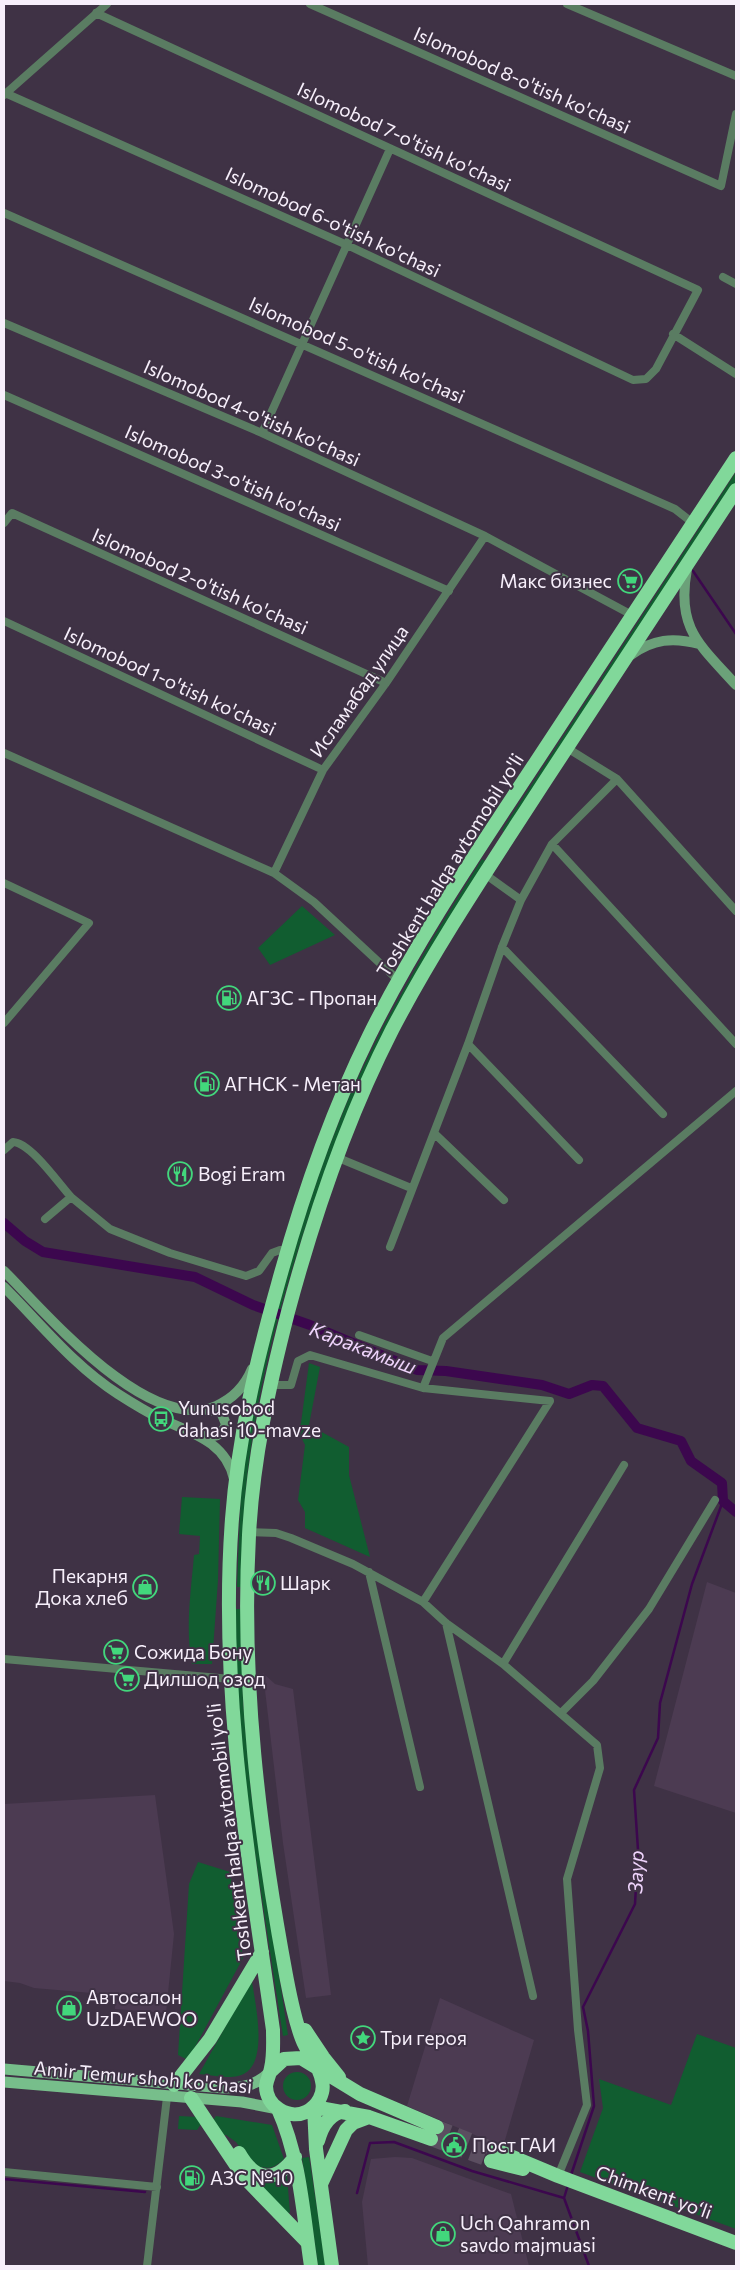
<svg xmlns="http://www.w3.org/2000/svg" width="740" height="2270" font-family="Commissioner,sans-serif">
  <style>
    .built { fill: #4c3b52 }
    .green { fill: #115d30 }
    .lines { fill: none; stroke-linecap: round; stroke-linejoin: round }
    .stream { stroke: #3c074e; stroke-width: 2.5 }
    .canal { stroke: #3c074e; stroke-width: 10 }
    .highway-tunnel { stroke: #5b4e60; stroke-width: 14; stroke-dasharray: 14 7; stroke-linecap: butt }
    .street { stroke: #5a7c62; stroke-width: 8 }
    .secondary { stroke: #6ba179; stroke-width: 10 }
    .primary { stroke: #77be8b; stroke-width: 11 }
    .highway { stroke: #81d89a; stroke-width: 14 }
    .labels { text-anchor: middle; stroke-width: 4; stroke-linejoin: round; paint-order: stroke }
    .street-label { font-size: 19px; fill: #f7effb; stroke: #3f3245 }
    .poi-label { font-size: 19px; fill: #f7effb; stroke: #3f3245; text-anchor: start }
    .water-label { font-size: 20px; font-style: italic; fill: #efd4fc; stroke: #3f3245 }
  </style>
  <rect width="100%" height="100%" fill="#3f3245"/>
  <!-- built -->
  <path class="built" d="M707,1582L736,1593V1813L654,1786Z
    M263,1673L275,1684L293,1689L331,1995L306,1998L283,1843Z
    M155,1795L174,1934L166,2013L115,2009V1995L34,1988L20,1983L4,1981V1804Z
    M440,1998L534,2040L503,2147L407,2106Z
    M395,2157L412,2158L511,2194L529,2266H368L362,2202L371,2159Z"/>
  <!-- green -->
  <path class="green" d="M736,472V483L606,682L601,679Z
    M591,694L595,697L506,833L502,830Z
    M482,859L487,862L329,1160C290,1266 257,1375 246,1488C243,1521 243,1554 241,1587H237L241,1489L247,1440L278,1296L325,1157L352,1090L384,1025L431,941Z
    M302,906L335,935L270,965L258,948Z
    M309,1363L320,1367L309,1425L349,1447V1475L370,1557L305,1528V1512L298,1500L305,1445L298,1431L301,1423Z
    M182,1497L220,1499L218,1580L212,1664H192C185,1629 191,1591 194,1555L199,1554L200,1536L179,1534Z
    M236,1609H242L243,1701L251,1793L288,2035L283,2036L246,1794L236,1671Z
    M198,1862L230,1872L243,1958L188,2060L178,2055L189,1884Z
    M252,1981C255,2004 271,2069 238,2076C227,2079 211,2075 199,2074C217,2043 233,2011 252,1981Z
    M697,2034L736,2048V2229L580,2172L603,2108L599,2079L671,2105Z
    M283 2086a14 14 0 1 1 28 0a14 14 0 1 1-28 0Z
    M179,2116L198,2117L201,2124L197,2130L178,2129Z
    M216,2116L272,2125L284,2159C273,2170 266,2169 252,2165L236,2142L226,2135L221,2136L212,2121Z
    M309,2157L326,2266H318L302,2158Z
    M287,2176L290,2213L285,2212L260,2187L259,2181H274Z"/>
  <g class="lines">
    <!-- stream -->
    <path class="stream" d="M693,571L736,634
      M571,2175L594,2106L588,2031L583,2007L635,1904L638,1850L634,1790L658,1738L660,1703L692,1584L723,1501
      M4,2179L145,2192
      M568,2185L564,2198L589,2266
      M357,2193L370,2143L394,2142L472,2171L564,2198"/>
    <!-- canal -->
    <path class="canal" d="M4,1223L25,1241L43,1252L195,1277L253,1305L310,1325L417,1370L446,1371L542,1385L569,1394L592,1385L603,1386L637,1428L681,1441L691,1461L722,1483L723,1501L736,1512"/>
    <!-- highway-tunnel -->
    <path class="highway-tunnel" d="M437,2127L496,2150
      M431,2139L491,2161"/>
    <!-- street -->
    <path class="street" d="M310,4L721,186L736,114
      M567,4L736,76
      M5,93L347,245L633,380L646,379L656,369L698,290L96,13
      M4,95L107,4
      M4,213L675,509L693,523
      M723,277L736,284
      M4,323L262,433L485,536L632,615
      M673,334L736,374
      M4,395L449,591
      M262,433L390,149
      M4,523L12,513L386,683
      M4,621L323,770
      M567,748L617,779L736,911
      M4,753L274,873L314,902L398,980
      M552,844L736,1044
      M274,873L323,770L386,683L485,536
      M489,877L521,900
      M4,883L89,923L4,1023
      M502,947L663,1114
      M468,1044L579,1160
      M434,1133L504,1200
      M4,1150L13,1142C31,1143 59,1184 71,1197L45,1219
      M336,1157L411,1188
      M71,1197L110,1229L170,1253L246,1276L259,1271L272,1253L280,1250H287
      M390,1247L468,1044L502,947L521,900L552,844L617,779
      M359,1335L432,1361
      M270,1385H291L298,1361L310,1355L423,1388L550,1401L423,1602
      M423,1388L443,1338L736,1091
      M249,1532L276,1533L291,1538L353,1564L423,1602L446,1623L503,1664L597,1745L600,1768L567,1879L578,2030L587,2105L558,2176
      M369,1572L420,1787
      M446,1623L533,1996
      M4,1659L231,1679
      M503,1664L624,1465
      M562,1712L593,1681L649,1609L715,1500
      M4,2172L157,2187
      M147,2266L167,2097"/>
    <!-- secondary -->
    <path class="secondary" d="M687,569C676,628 699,644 736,685
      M631,655C653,639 673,637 699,644
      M4,1271C47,1314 148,1434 216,1406C232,1399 245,1386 252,1369
      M4,1287C41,1324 74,1366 118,1394C132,1403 147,1412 161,1419C192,1433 226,1442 234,1479
      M202,1436C214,1437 222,1437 226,1424L221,1412L207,1410"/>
    <!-- primary -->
    <path class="primary" d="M4,2069L224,2088C244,2088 257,2085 271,2071
      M4,2082L242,2102L278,2109"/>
    <!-- highway -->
    <path class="highway" d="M736,458C669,560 601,663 534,765C476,853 416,941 369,1036C330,1115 301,1200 278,1284C256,1362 238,1439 232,1519C219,1691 249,1861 273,2030C273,2043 274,2056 271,2068C270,2075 267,2078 266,2086C266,2106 288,2120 306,2112C318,2106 325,2093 322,2081C320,2066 307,2053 302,2039C294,2018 290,1996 286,1975C259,1830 241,1682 249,1535C253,1459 269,1386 288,1312C314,1215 346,1120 392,1030C437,944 492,863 545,781C609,684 672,587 736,490
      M305,2030L323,2057L339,2077
      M271,2071L284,2059L301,2058L360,2094L437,2127
      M174,2085L210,2039L262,1952
      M191,2098L244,2177L307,2242
      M314,2107L316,2149L332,2266
      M314,2107L369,2117L431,2139
      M278,2109C300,2158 303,2213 311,2266
      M318,2141C322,2126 329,2113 345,2111
      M496,2150L558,2176L736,2243
      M239,2153C255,2181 275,2184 295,2157
      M491,2161L523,2169
      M321,2184L346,2130L353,2123L369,2117"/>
  </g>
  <!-- icons -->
  <defs>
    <g id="supermarket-ring" transform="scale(1.25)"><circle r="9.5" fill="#3f3245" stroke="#42d77c" stroke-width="1.5"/><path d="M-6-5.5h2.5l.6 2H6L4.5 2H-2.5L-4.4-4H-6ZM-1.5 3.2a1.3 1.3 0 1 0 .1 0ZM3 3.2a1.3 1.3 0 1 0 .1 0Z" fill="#42d77c"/></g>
    <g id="fuel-ring" transform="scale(1.25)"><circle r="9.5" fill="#3f3245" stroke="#42d77c" stroke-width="1.5"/><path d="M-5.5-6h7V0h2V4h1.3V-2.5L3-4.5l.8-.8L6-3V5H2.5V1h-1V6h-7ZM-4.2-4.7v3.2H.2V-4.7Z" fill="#42d77c"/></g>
    <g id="restaurant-ring" transform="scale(1.25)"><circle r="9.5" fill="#3f3245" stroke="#42d77c" stroke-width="1.5"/><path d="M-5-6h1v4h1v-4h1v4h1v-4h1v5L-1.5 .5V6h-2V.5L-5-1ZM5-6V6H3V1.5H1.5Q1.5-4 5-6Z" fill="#42d77c"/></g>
    <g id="bus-ring" transform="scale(1.25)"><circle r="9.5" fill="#3f3245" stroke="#42d77c" stroke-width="1.5"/><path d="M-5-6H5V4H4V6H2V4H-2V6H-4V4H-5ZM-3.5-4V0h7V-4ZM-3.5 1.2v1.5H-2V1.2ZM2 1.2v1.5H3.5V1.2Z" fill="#42d77c"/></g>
    <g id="shop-ring" transform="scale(1.25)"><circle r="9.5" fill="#3f3245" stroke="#42d77c" stroke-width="1.5"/><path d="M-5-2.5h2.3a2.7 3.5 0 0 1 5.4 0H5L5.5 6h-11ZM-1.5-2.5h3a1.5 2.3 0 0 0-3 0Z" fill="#42d77c"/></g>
    <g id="sight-ring" transform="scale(1.25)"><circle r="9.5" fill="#3f3245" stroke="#42d77c" stroke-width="1.5"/><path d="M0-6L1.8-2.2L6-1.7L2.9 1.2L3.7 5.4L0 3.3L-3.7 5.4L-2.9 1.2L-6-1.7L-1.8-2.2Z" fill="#42d77c"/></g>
    <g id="civic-ring" transform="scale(1.25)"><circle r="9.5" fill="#3f3245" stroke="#42d77c" stroke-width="1.5"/><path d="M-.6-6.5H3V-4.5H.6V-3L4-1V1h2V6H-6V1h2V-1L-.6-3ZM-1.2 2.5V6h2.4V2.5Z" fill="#42d77c"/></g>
  </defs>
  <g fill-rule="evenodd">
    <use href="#supermarket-ring" x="630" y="581"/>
    <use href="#fuel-ring" x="229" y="998"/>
    <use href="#fuel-ring" x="207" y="1084"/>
    <use href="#restaurant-ring" x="180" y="1174"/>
    <use href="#bus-ring" x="161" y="1419"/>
    <use href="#restaurant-ring" x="263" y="1583"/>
    <use href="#shop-ring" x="145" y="1587"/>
    <use href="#supermarket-ring" x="116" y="1652"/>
    <use href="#supermarket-ring" x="127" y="1679"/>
    <use href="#shop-ring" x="69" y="2008"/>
    <use href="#sight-ring" x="363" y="2038"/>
    <use href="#civic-ring" x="454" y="2145"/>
    <use href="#fuel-ring" x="192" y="2178"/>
    <use href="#shop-ring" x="443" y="2234"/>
  </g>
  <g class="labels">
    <!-- street labels -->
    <g class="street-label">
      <text transform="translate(522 80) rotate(24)" y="7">Islomobod 8-o'tish ko'chasi</text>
      <text transform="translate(404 137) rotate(25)" y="7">Islomobod 7-o'tish ko'chasi</text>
      <text transform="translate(333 222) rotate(25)" y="7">Islomobod 6-o'tish ko'chasi</text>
      <text transform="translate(357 350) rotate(24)" y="7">Islomobod 5-o'tish ko'chasi</text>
      <text transform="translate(252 413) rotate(24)" y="7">Islomobod 4-o'tish ko'chasi</text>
      <text transform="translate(233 478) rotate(24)" y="7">Islomobod 3-o'tish ko'chasi</text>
      <text transform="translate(200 581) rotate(24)" y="7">Islomobod 2-o'tish ko'chasi</text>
      <text transform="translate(170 681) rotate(25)" y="7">Islomobod 1-o'tish ko'chasi</text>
      <text transform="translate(359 691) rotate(-55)" y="7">Исламабад улица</text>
      <text transform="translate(450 865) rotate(-58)" y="7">Toshkent halqa avtomobil yo'li</text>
      <text transform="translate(229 1832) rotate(-97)" y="7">Toshkent halqa avtomobil yo'li</text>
      <text transform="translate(143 2077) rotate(5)" y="7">Amir Temur shoh ko'chasi</text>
      <text transform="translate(654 2192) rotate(20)" y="7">Chimkent yo‘li</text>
    </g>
    <!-- poi labels -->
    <g class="poi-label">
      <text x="612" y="588" text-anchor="end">Макс бизнес</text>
      <text x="246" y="1005">АГЗС - Пропан</text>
      <text x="224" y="1091">АГНСК - Метан</text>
      <text x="198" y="1181">Bogi Eram</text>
      <text x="178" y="1415">Yunusobod<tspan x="178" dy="22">dahasi 10-mavze</tspan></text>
      <text x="128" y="1583" text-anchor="end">Пекарня<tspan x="128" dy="22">Дока хлеб</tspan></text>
      <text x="280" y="1590">Шарк</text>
      <text x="134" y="1659">Сожида Бону</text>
      <text x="144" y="1686">Дилшод озод</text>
      <text x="86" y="2004">Автосалон<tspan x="86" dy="22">UzDAEWOO</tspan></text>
      <text x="380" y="2045">Три героя</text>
      <text x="472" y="2152">Пост ГАИ</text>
      <text x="210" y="2185">АЗС №10</text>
      <text x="460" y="2230">Uch Qahramon<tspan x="460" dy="22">savdo majmuasi</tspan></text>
    </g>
    <!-- water labels -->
    <g class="water-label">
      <text transform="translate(363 1348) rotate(21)" y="7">Каракамыш</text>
      <text transform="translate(636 1872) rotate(-88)" y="7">Заур</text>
    </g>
  </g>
  <!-- border -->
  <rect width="740" height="2270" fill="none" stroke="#f7effb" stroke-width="10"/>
</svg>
